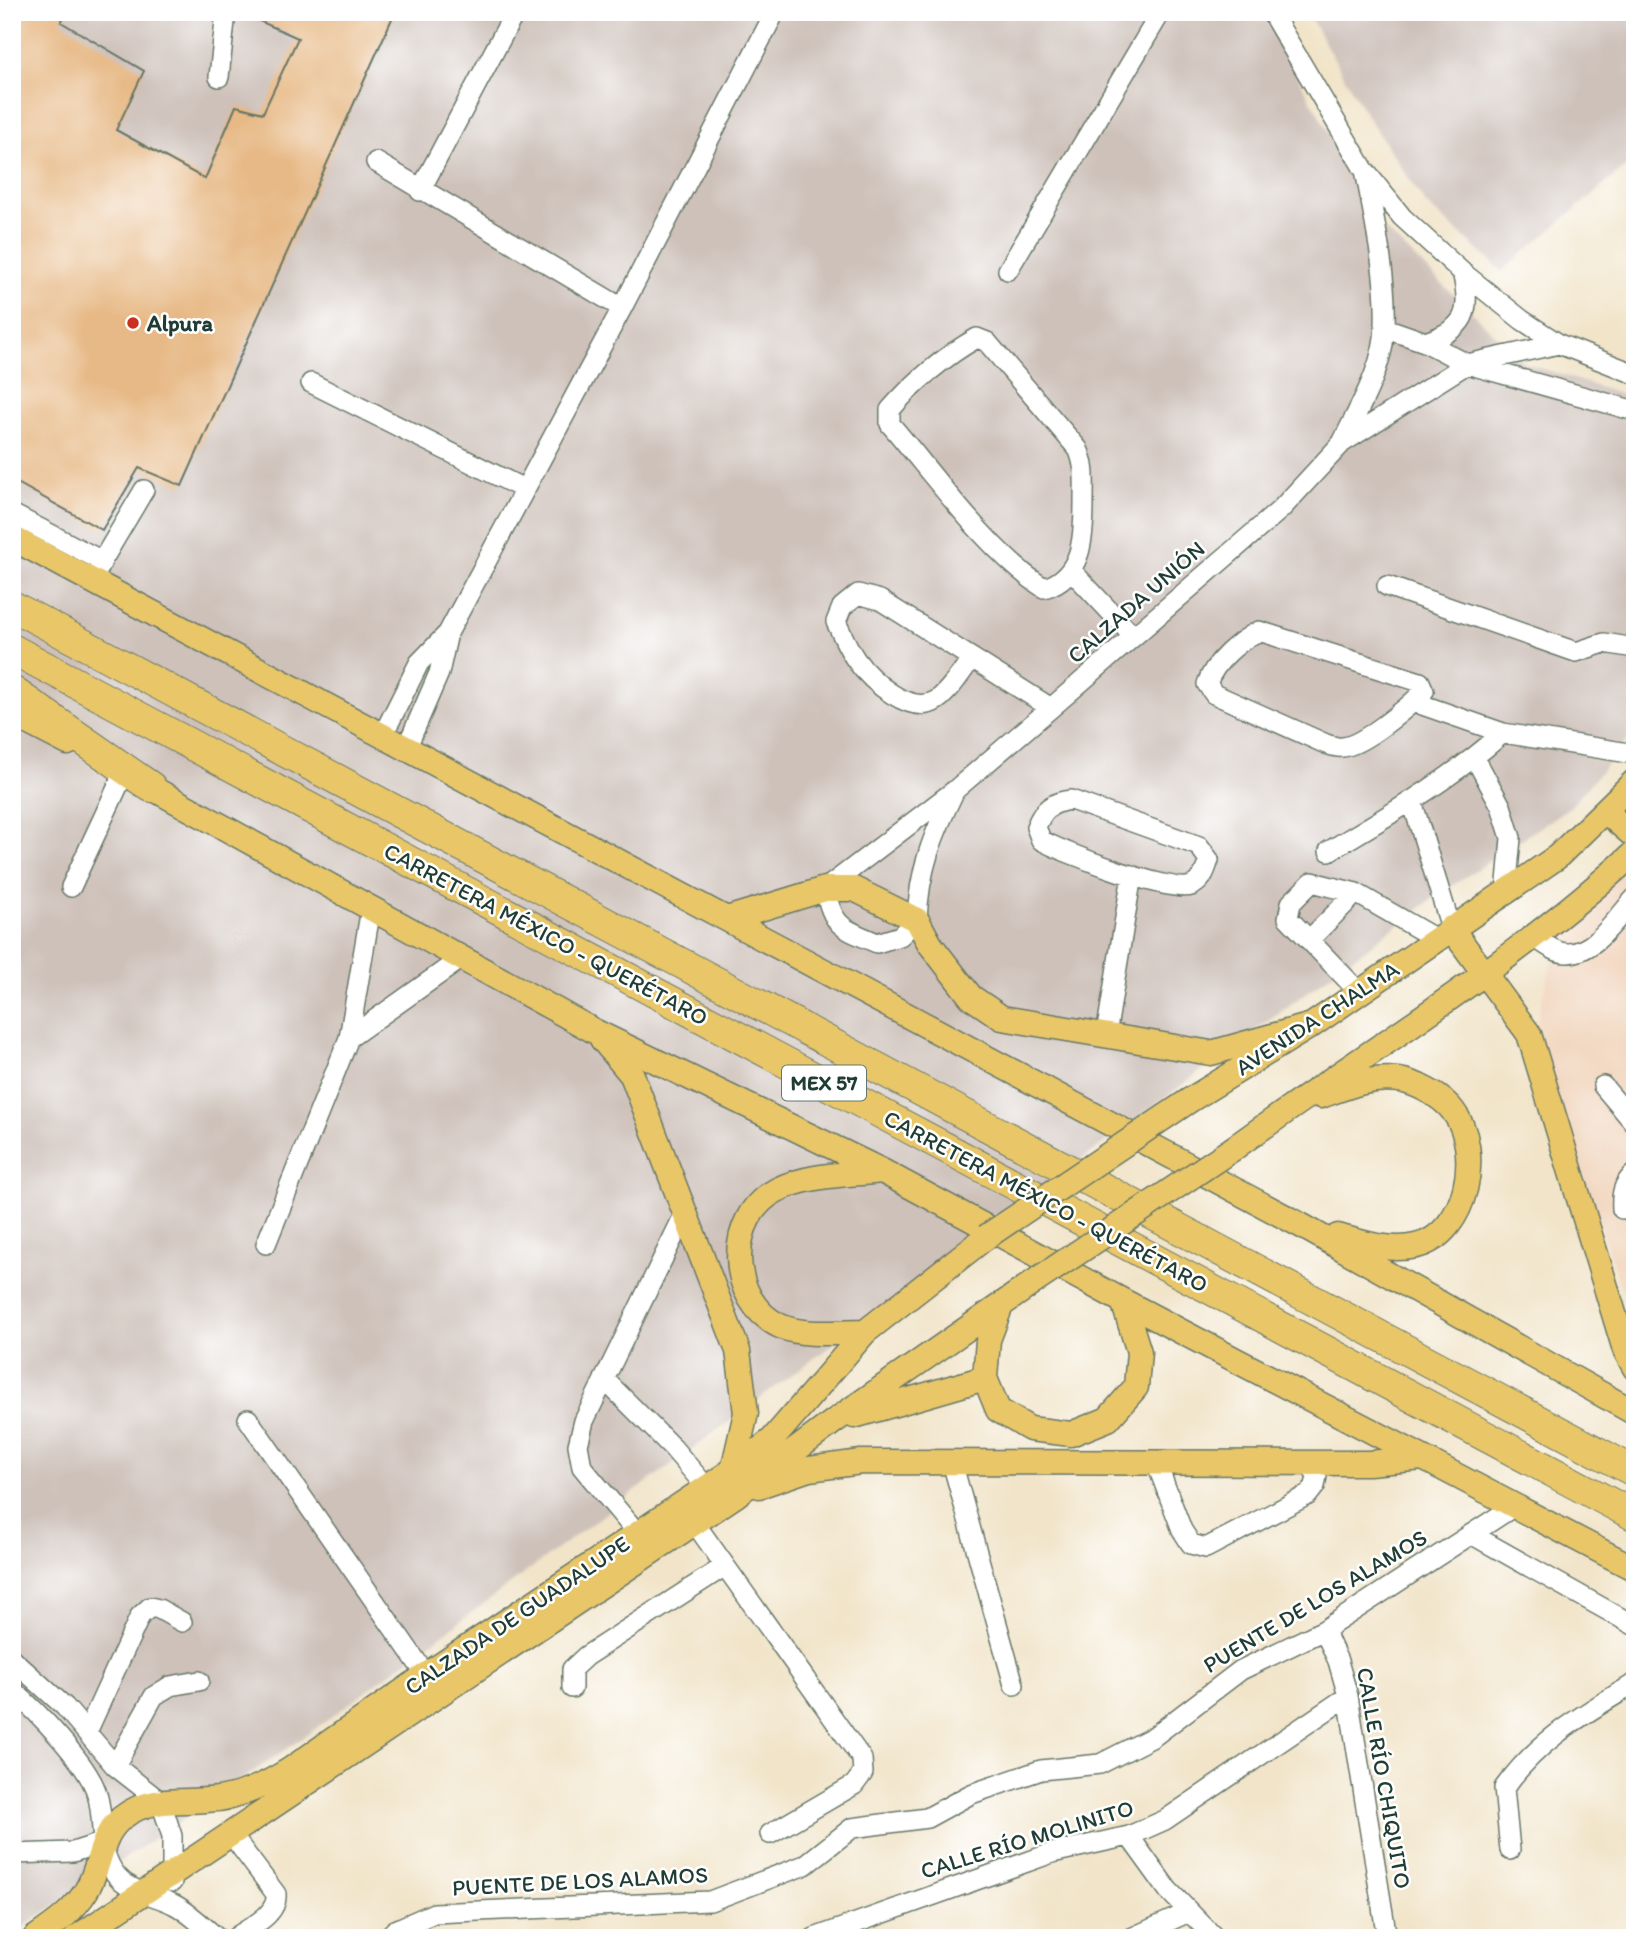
<svg xmlns="http://www.w3.org/2000/svg" width="1647" height="1950" font-family="Itim,sans-serif">
  <style>
    .built { fill: #f1d5bd }
    .industrial { fill: #cec1ba }
    .building { fill: #e7b986 }
    .lines { fill: none; stroke-linecap: round; stroke-linejoin: round }
    .minor-casing { stroke: #687768; stroke-width: 22 }
    .major-casing { stroke: #687768; stroke-width: 27 }
    .highway-casing { stroke: #687768; stroke-width: 32 }
    .minor { stroke: #fff; stroke-width: 19 }
    .major { stroke: #e9c769; stroke-width: 24 }
    .highway { stroke: #e9c769; stroke-width: 30 }
    .major-bridge-casing { stroke: #687768; stroke-width: 27; stroke-linecap: butt }
    .major-bridge { stroke: #e9c769; stroke-width: 24 }
    .poi-dot { fill: #c8321e; stroke: #fff; stroke-width: 2.5 }
    .labels { text-anchor: middle; stroke-width: 5; stroke-linejoin: round; paint-order: stroke }
    .shield { fill: #fff; stroke: #627771; stroke-width: 2 }
    .shield-label { font-size: 21px; font-weight: bold; fill: #1f3d34 }
    .poi-label { font-size: 23px; font-weight: bold; fill: #1f3d34; stroke: #fff; text-anchor: start }
    .street-label { font-size: 23px; fill: #1f3d34; stroke: #fff }
  </style>
  <rect width="100%" height="100%" fill="#fff"/>
  <filter id="ink" filterUnits="userSpaceOnUse"><feTurbulence type="fractalNoise" baseFrequency=".0143" numOctaves="2"/><feDisplacementMap in="SourceGraphic" scale="14" xChannelSelector="R" yChannelSelector="G"/><feConvolveMatrix kernelMatrix="1 2 1 2 8 2 1 2 1" color-interpolation-filters="sRGB"/></filter>
  <filter id="wash" filterUnits="userSpaceOnUse"><feTurbulence type="fractalNoise" baseFrequency=".00686" numOctaves="4" result="noise"/><feDisplacementMap in="SourceGraphic" scale="28" xChannelSelector="R" yChannelSelector="G"/><feGaussianBlur stdDeviation="1.57" result="paint"/><feColorMatrix in="noise" values="0 0 0 0 0 0 0 0 0 0 0 0 0 0 0 0 0 1.4 0 .05"/><feComposite in="paint" operator="in"/></filter>
  <g filter="url(#wash)">
    <rect width="100%" height="100%" fill="#f1e4c9"/>
    <!-- built -->
    <path class="built" d="M1635,852V1305L1619,1282L1535,1027L1559,936Z"/>
    <!-- industrial -->
    <path class="industrial" d="M12,12H1262L1380,225L1525,363L1635,399V731L1571,806L1431,900L307,1735L12,1935Z
      M1307,12H1635V159L1502,271L1426,204L1367,116Z"/>
    <g id="blocks">
      <!-- building -->
      <path class="building" d="M12,12H67L61,22L144,71L116,130L205,179L236,106L263,113L298,38L248,16L249,12H395L182,486L139,468L102,530L12,480Z"/>
    </g>
  </g>
  <g filter="url(#ink)">
    <use href="#blocks" fill-opacity="0" stroke="#687768" stroke-width="2"/>
    <g class="lines">
      <!-- minor casing -->
      <g class="minor-casing">
        <path id="minor" d="M1271,12L1365,171L1402,217L1462,272L1522,320L1559,344L1635,374
          M219,77L226,12
          M376,162L622,308
          M420,191L515,12
          M1008,270L1161,12
          M1385,328L1425,342L1467,364L1635,411
          M977,338L987,342L1078,449C1086,466 1084,483 1084,502C1084,536 1083,577 1044,588C988,552 934,475 890,424V410C913,383 946,355 977,338Z
          M1425,342C1466,329 1472,312 1462,272
          M311,383L524,489
          M1342,443C1359,407 1384,367 1385,326C1387,276 1375,224 1366,175
          M12,514L102,561L93,581
          M102,561L144,490
          M1071,570L1133,636
          M1387,586L1576,652L1604,643L1635,648
          M1259,631L1420,682L1424,691C1411,705 1361,747 1342,747C1337,748 1330,745 1326,744L1214,694L1207,684C1214,662 1239,641 1259,631Z
          M972,658C962,671 951,690 937,700C911,717 871,681 856,660C848,649 842,634 836,622L842,607L858,594L880,600L1051,708
          M1414,702L1503,733L1635,754
          M382,737L419,663L448,633L622,308L775,12
          M406,749L439,673L448,633
          M1475,758L1501,806L1511,838L1506,893
          M955,790C933,835 919,869 917,920L900,936L877,943C843,928 833,928 825,889L955,790L1051,708L1281,509L1342,443L1467,364L1559,344
          M1071,800L1199,846L1209,860C1205,871 1203,881 1191,886C1172,894 1061,852 1041,840L1036,827C1043,809 1052,802 1071,800Z
          M1412,801L1451,928
          M1329,851C1389,815 1450,780 1503,733
          M71,887L124,773
          M1532,936C1543,942 1554,953 1567,953C1595,954 1618,916 1635,898
          M1309,940L1356,893
          M1359,992L1288,918L1291,903L1312,882L1356,893L1436,939
          M1106,1035L1132,875
          M349,1038L462,958
          M1603,1086L1635,1124
          M1622,1209C1621,1194 1623,1183 1635,1173
          M266,1244L349,1038L371,908
          M604,1379L673,1448L707,1488
          M248,1419L426,1675
          M952,1462L1014,1685
          M1156,1462L1182,1530L1191,1544L1206,1548L1308,1495L1315,1486L1317,1476L1308,1462
          M694,1522L862,1759L863,1773L854,1785L770,1834
          M638,1534L582,1467L578,1445L584,1421L685,1213
          M1471,1534L1635,1626
          M1324,1630L1338,1661L1348,1696L1387,1938
          M12,1659L65,1707L115,1766L161,1802L172,1836V1882
          M572,1688V1669L586,1656L725,1566
          M12,1690C36,1710 89,1765 97,1794C106,1823 96,1851 117,1876C133,1894 155,1894 175,1905C190,1913 204,1927 217,1938
          M87,1732L140,1616L150,1607L159,1609L182,1622
          M115,1766L154,1696L170,1686L199,1681
          M231,1834L276,1894C278,1915 251,1926 235,1938
          M1129,1836L1168,1890L1215,1938
          M1510,1850L1504,1788C1540,1738 1583,1715 1635,1683
          M12,1854L73,1852L101,1843
          M387,1938L395,1930L434,1913L710,1901L805,1865L852,1828L927,1818L971,1794L1041,1770L1100,1764L1153,1737L1241,1670L1324,1630L1516,1505
          M814,1938L1052,1853L1129,1836L1165,1820L1348,1696
          M1131,1938L1189,1912"/>
      </g>
      <!-- major casing -->
      <g class="major-casing">
        <path id="major" d="M12,538L1304,1227L1635,1413
          M12,714L68,743
          M134,778L594,1031L882,1171L1123,1301L1635,1569
          M1606,812L1635,837
          M730,918L825,889H854L917,920L930,944L971,997L1002,1018L1211,1053L1312,1025
          M1451,928L1529,1034L1625,1350L1635,1368
          M602,1039L632,1075L738,1351L746,1413L733,1470
          M1321,1096C1346,1087 1371,1076 1398,1080C1416,1082 1443,1097 1453,1111C1483,1149 1468,1234 1416,1246C1389,1252 1364,1243 1338,1236
          M1190,1100L1312,1025L1557,857L1635,781
          M1234,1148C1368,1051 1513,964 1635,852
          M1000,1308L988,1340L985,1378L998,1410L1030,1429L1071,1434L1108,1419L1136,1387L1139,1352L1123,1301
          M865,1332C838,1332 804,1337 780,1326C727,1301 725,1216 777,1190C809,1174 847,1175 882,1171
          M854,1416L985,1378
          M759,1486L809,1469L861,1462L1369,1463L1423,1458
          M35,1938C55,1924 73,1912 86,1891C105,1860 96,1827 138,1808C159,1799 185,1802 207,1800C238,1799 266,1785 291,1769L426,1675L733,1470L772,1440L865,1332L986,1237
          M76,1938L736,1495L833,1422L1034,1282"/>
      </g>
      <!-- highway casing -->
      <g class="highway-casing">
        <path id="highway" d="M12,606L1635,1472
          M12,649L1635,1516
          M12,691L151,787"/>
      </g>
      <!-- minor -->
      <use href="#minor" class="minor"/>
      <!-- major -->
      <use href="#major" class="major"/>
      <!-- highway -->
      <use href="#highway" class="highway"/>
      <!-- major-bridge casing -->
      <g class="major-bridge-casing">
        <path id="major-bridge" d="M986,1237L1190,1100
          M1034,1282L1234,1148"/>
      </g>
      <!-- major-bridge -->
      <use href="#major-bridge" class="major-bridge"/>
    </g>
  </g>
  <!-- markers -->
  <circle class="poi-dot" cx="133" cy="323" r="7"/>
  <g class="labels">
    <!-- shield labels -->
    <rect class="shield" x="782" y="1065.5" width="84" height="35" rx="5"/>
    <g class="shield-label">
      <text x="824" y="1090">MEX 57</text>
    </g>
    <!-- poi labels -->
    <g class="poi-label">
      <text x="147" y="331">Alpura</text>
    </g>
    <!-- street labels -->
    <g class="street-label">
      <text transform="translate(1136 602) rotate(-41)" y="8">CALZADA UNIÓN</text>
      <text transform="translate(546 934) rotate(28)" y="8">CARRETERA MÉXICO - QUERÉTARO</text>
      <text transform="translate(1317 1018) rotate(-33)" y="8">AVENIDA CHALMA</text>
      <text transform="translate(1046 1201) rotate(28)" y="8">CARRETERA MÉXICO - QUERÉTARO</text>
      <text transform="translate(1315 1601) rotate(-31)" y="8">PUENTE DE LOS ALAMOS</text>
      <text transform="translate(517 1615) rotate(-34)" y="8">CALZADA DE GUADALUPE</text>
      <text transform="translate(1384 1778) rotate(80)" y="8">CALLE RÍO CHIQUITO</text>
      <text transform="translate(1027 1839) rotate(-17)" y="8">CALLE RÍO MOLINITO</text>
      <text transform="translate(580 1881) rotate(-3)" y="8">PUENTE DE LOS ALAMOS</text>
    </g>
  </g>
  <!-- margin -->
  <rect width="1647" height="1950" fill="none" stroke="#fff" stroke-width="42"/>
</svg>
